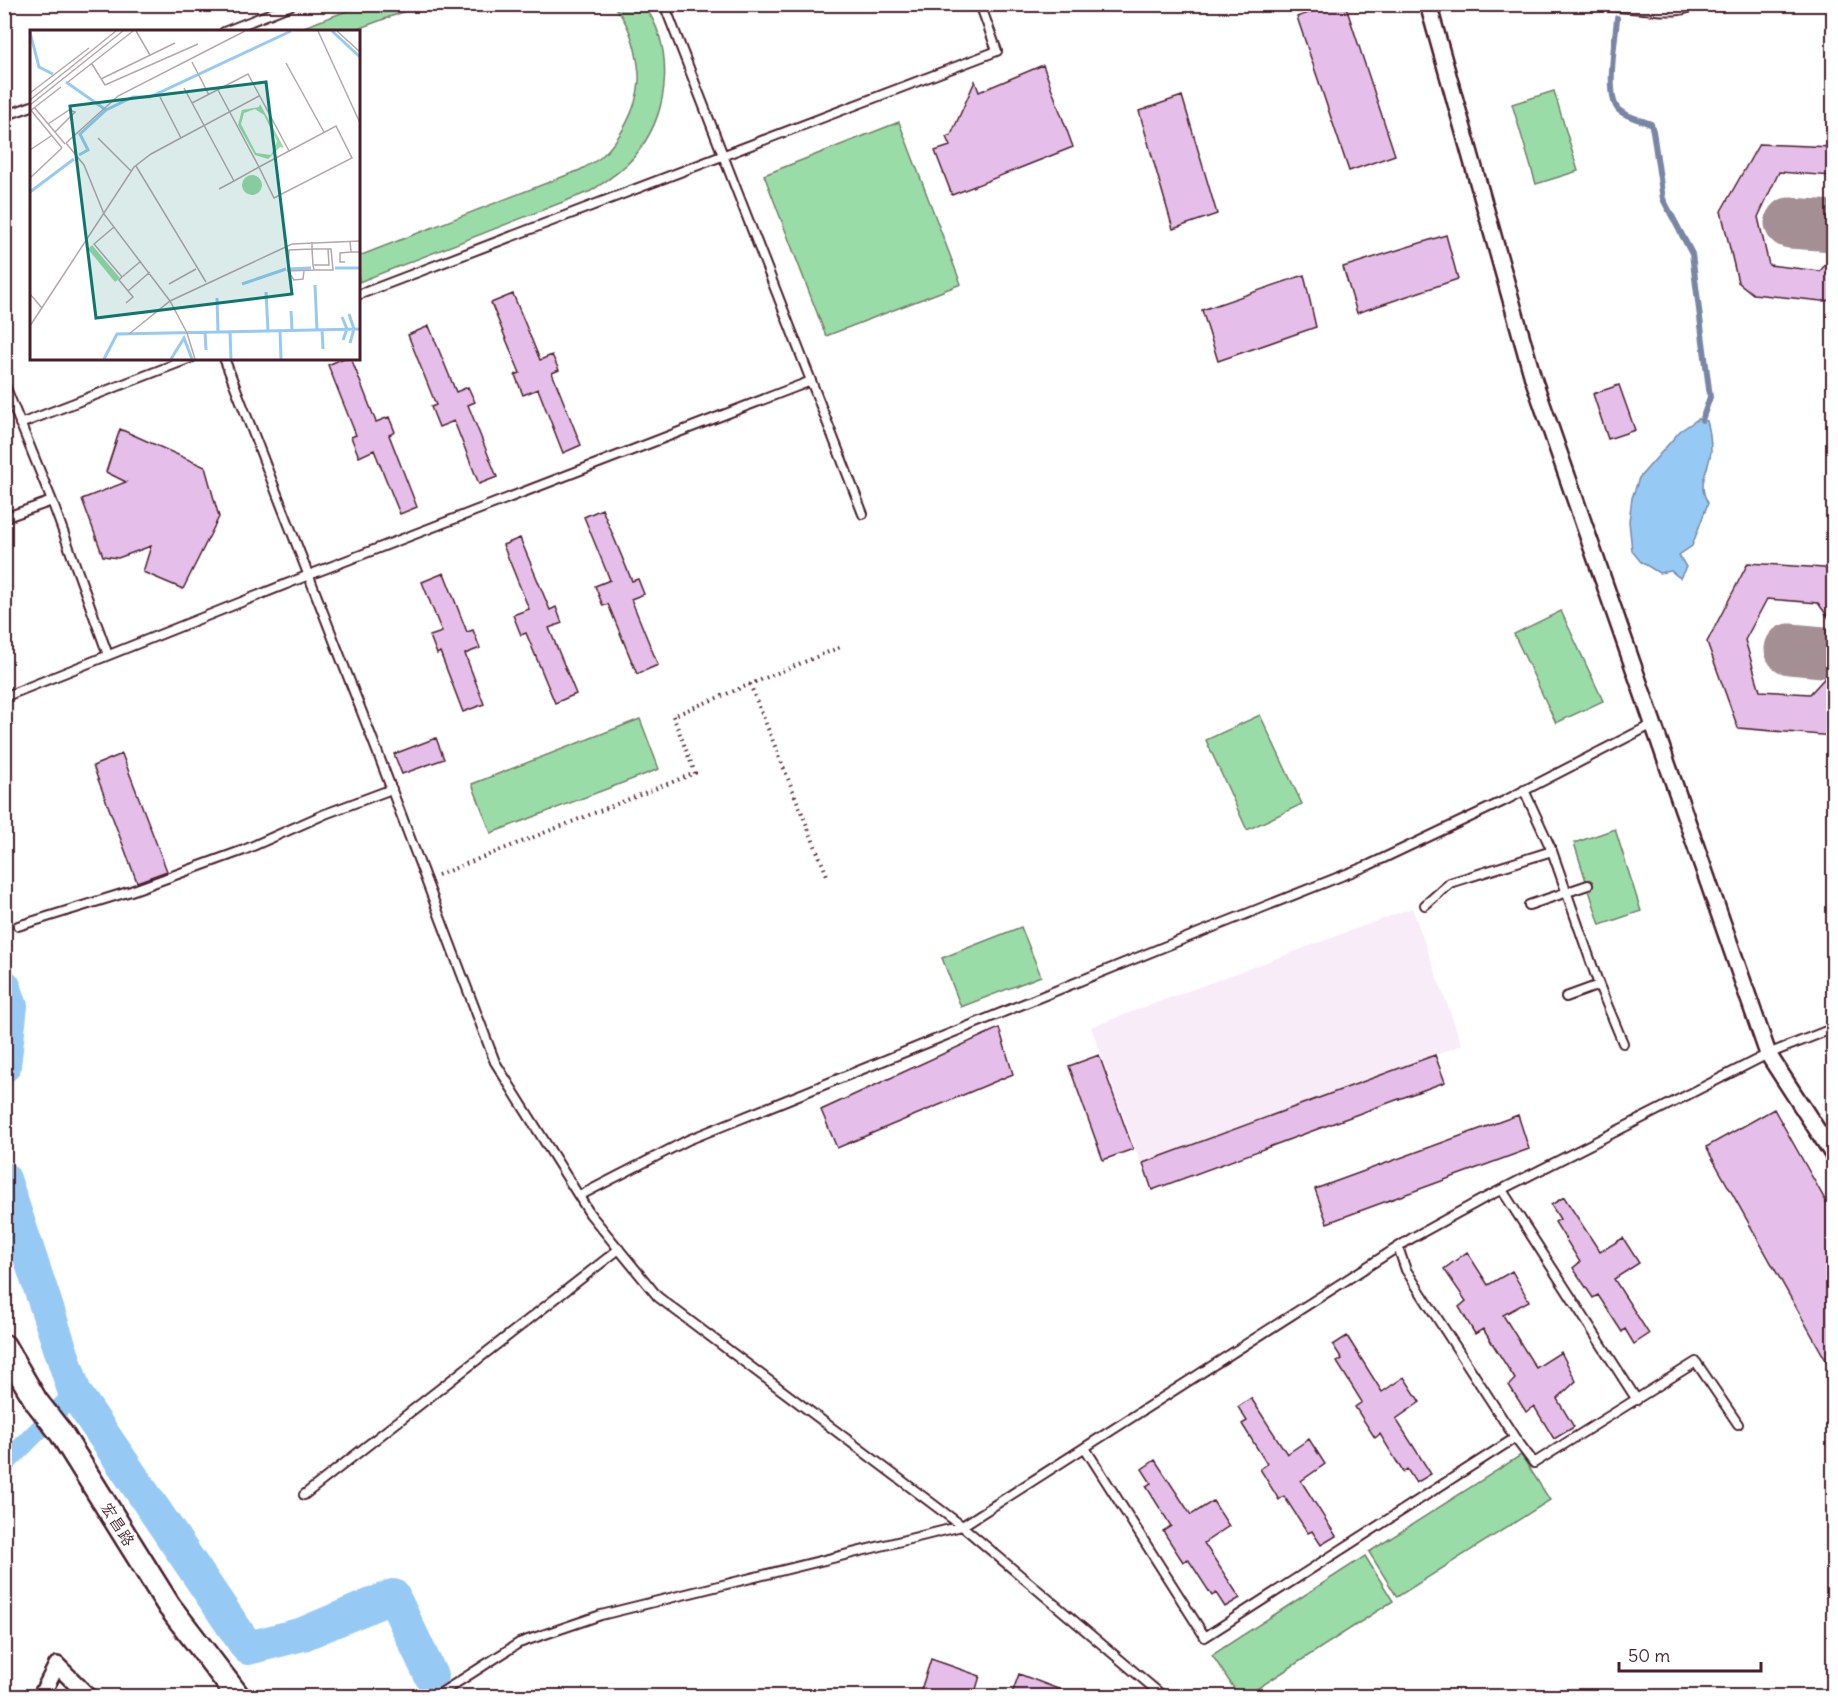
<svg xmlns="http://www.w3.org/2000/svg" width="1838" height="1701" font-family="Delius,'LXGW WenKai TC',sans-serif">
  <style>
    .built { fill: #f7ecf8 }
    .green { fill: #9adca7; stroke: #727e69; stroke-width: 1.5 }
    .water { fill: #96caf4; stroke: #7886a4; stroke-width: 1.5 }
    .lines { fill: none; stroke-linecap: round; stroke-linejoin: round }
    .stream { stroke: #7886a4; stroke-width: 6 }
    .canal { stroke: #96caf4; stroke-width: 20 }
    .river { stroke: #96caf4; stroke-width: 34 }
    .taxiway { stroke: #a48f95; stroke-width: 51 }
    .building { fill: #e5bfe9; stroke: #4a1f2b; stroke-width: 1.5 }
    .lane-casing { stroke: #4a1f2b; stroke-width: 12 }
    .street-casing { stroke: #4a1f2b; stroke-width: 20 }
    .secondary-casing { stroke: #4a1f2b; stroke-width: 27 }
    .path { stroke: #4a1f2b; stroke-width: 4; stroke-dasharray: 1.5 4.5; stroke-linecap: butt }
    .lane { stroke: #fff; stroke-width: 8 }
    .street { stroke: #fff; stroke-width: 15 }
    .secondary { stroke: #fff; stroke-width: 22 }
    .labels { text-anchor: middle; stroke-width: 6; stroke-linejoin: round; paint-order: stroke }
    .street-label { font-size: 16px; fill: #4a1f2b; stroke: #fff }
    .inset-river { fill: none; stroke: #96caf4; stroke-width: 3 }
    .inset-road { fill: none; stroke: #b7a5aa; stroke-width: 1.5 }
    .view { fill: #0f766e; fill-opacity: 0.15; stroke: #0f766e; stroke-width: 3 }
    .inset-edge { fill: none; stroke: #4a1f2b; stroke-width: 3 }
  </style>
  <rect width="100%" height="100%" fill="#fff"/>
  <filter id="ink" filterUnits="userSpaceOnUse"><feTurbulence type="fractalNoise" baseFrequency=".0167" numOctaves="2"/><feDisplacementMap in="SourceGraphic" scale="12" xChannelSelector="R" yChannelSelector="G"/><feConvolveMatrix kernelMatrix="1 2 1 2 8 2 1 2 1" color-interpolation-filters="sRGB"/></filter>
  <g filter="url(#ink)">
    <!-- built -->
    <path class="built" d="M1412,908L1462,1045L1141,1164L1091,1027Z"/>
    <!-- green -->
    <path class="green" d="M363,5H422L352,31H293Z
      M612,5H644C674,47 670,108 640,149C628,167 609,179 591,191L359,282V256L580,170C587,166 594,162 600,158C621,139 637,109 639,81C640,71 637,59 635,49C631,33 624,16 612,5Z
      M1554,91L1578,171L1536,184L1512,104Z
      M899,122L961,284L826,336L764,175Z
      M1561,611L1603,701L1556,723L1514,634Z
      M1260,715L1302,804L1247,830L1206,740Z
      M640,719L659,769L491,833L472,784Z
      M1615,829L1641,911L1600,925L1574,843Z
      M1021,927L1041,976L961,1007L942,958Z
      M1521,1455L1550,1500L1397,1597L1369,1552Z
      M1365,1556L1393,1601L1246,1696H1239L1212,1655Z"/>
    <!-- water -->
    <path class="water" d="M1698,419L1707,421C1710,431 1711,441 1711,451C1709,472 1696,482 1708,503L1692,546L1679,555L1686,567L1680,578L1671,571L1659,573L1641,562L1632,551L1629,521L1632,498L1639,478L1680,431Z"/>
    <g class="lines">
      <!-- stream -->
      <path class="stream" d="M1617,18C1616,36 1604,100 1620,111C1628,117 1641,120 1651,124L1653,131L1663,199L1692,254L1710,397L1702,420"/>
      <!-- canal -->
      <path class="canal" d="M4,1465L75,1393"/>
      <!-- river -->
      <path class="river" d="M4,986L11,1006L4,1066
        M4,1179L75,1393L248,1648L303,1634L393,1596L431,1676"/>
      <!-- taxiway -->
      <path class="taxiway" d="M1790,223L1834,226
        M1790,649L1834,653"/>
    </g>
    <!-- building -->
    <path class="building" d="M1333,4H1345L1395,155L1349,171L1297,17Z
      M1043,65L1073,147L952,195L935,151L950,146L946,137L951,135L975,81L979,92Z
      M1182,96L1217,214L1173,229L1139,111Z
      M1759,144L1833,147V176L1779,172L1758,217L1769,265L1820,271L1833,256V300L1822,301L1753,294L1738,282L1721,211Z
      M1446,235L1458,279L1357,313L1343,267Z
      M1304,275L1316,327L1218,361L1202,310Z
      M513,294L540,360L552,355L559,370L552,373L581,445L563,453L538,389L523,395L515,375L520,373L491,303Z
      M429,326L456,392L468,387L475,402L468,405L497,477L479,484L454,421L439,427L431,407L436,405L408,335Z
      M344,358H351L376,422L389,417L395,432L389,435L417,507L400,514L374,450L359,457L351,437L356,435L328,365Z
      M1619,385L1635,430L1608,439L1593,394Z
      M120,429L205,467L219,517L183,589L143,572L151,546L118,558L103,556L82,499L126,482L106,472Z
      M602,509L632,581L638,579L644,594L631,599L658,665L637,674L608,604L603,606L595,586L610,580L584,517Z
      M520,538L550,610L556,607L562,623L549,628L576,694L555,703L526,633L521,635L513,615L529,609L503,545Z
      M1748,563L1824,568L1833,575V624L1818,603L1767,599L1745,640L1760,691L1810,694L1833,669V736L1738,728L1707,642Z
      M444,573L467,632L473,630L480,648L465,654L484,704L463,712L440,652L437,654L430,636L442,632L422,582Z
      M436,738L444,759L402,774L394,754Z
      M122,754L167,871L137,882L93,766Z
      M999,1028L1013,1074L837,1148L821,1110Z
      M1099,1055L1133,1149L1103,1160L1069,1066Z
      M1435,1055L1445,1082L1152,1190L1143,1163Z
      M1774,1109L1833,1214V1373L1706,1147Z
      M1518,1115L1529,1149L1327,1223L1315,1189Z
      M1564,1197L1600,1252L1623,1238L1639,1263L1614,1279L1649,1334L1634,1344L1625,1329L1622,1332L1598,1295L1593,1298L1573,1268L1580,1262L1555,1222L1560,1219L1551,1205Z
      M1467,1252L1488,1285L1512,1271L1529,1301L1503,1315L1536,1368L1561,1352L1576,1381L1557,1399L1574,1427L1554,1439L1534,1406L1526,1412L1509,1385L1515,1379L1483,1329L1475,1334L1459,1307L1466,1301L1444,1269Z
      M1347,1336L1382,1392L1404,1377L1420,1402L1396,1419L1431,1474L1416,1483L1407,1469L1403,1472L1380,1434L1375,1438L1355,1407L1362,1402L1337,1362L1342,1359L1333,1345Z
      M1251,1398L1287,1454L1309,1439L1325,1464L1301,1481L1336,1536L1321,1545L1312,1531L1308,1533L1284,1496L1279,1500L1260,1469L1267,1464L1242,1424L1247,1421L1238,1407Z
      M1155,1460L1191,1515L1213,1501L1229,1526L1204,1543L1240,1598L1225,1607L1216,1593L1212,1596L1188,1559L1183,1562L1163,1531L1171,1526L1146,1486L1151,1483L1142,1469Z
      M931,1659L980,1676L974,1696H919Z
      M1019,1674L1074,1695V1696H1011Z"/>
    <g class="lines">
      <!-- lane casing -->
      <g class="lane-casing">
        <path id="lane" d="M664,4L863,514
          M1577,4L1643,9V4
          M1643,9C1661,10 1681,14 1697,4
          M224,32L294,4
          M4,116L32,106
          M358,295L997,51L980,4
          M224,358L377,751L495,1062L590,1214L658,1297L962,1526L1163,1696
          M4,383L52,501L108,655
          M20,424L191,358
          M4,518L52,501
          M4,697L309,575L811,381
          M1524,790L1552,851L1599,985L1623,1043
          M1425,905L1450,883L1552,851
          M1529,905L1588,885
          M18,926L131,891L244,850L325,814L392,789
          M1566,997L1599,985
          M1502,1190L1637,1400
          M579,1196L688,1140L1161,948L1369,865L1504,801L1653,724
          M1515,1438L1534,1463L1696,1362L1738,1424
          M1085,1448L1205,1637L1515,1438L1406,1270L1398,1247
          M304,1495L619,1249
          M436,1696L519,1643L601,1615L962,1526L1412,1238L1481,1200L1768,1054L1834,1028"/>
      </g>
      <!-- street casing -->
      <g class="street-casing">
        <path id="street" d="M1428,4L1533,378L1768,1054L1834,1156
          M41,1696L57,1665L88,1696"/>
      </g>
      <!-- secondary casing -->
      <g class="secondary-casing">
        <path id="secondary" d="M4,1346L36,1401L61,1433L169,1606L238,1696"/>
      </g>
      <!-- path -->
      <path class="path" d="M750,684L828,878
        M438,875L695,773L673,716L843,646"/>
      <!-- lane -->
      <use href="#lane" class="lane"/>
      <!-- street -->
      <use href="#street" class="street"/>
      <!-- secondary -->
      <use href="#secondary" class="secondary"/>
    </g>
  </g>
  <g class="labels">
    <!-- street labels -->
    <g class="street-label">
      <text transform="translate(118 1524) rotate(58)" y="6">宏昌路</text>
    </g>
  </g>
  <!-- overview -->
  <g transform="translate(30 30)">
    <rect width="330" height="330" fill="#fff"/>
    <path d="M230,74L254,118L250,117L238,129L225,125L208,95L212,80L229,77ZM225,79L234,85L247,111L241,125L226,123L211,94L214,83ZM212 155a10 10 0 1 1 20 0a10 10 0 1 1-20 0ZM62,215L90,248L85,252L58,219Z" fill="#9adca7" fill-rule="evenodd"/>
    <path class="inset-river" d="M302,1L330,27M0,2L9,37L23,44M36,52L76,80M49,125L58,120L50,104L76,80L103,67H120L261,1M0,162L44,129M305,238H330M259,239L281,238M212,254L256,239M285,255L287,300M236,262L238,301M187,268L188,302M261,281L262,300M319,284L324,299L320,313M312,287L317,299L313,310M292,300L293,319M250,301L251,329M175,302L176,320M200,302L201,329M74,329L87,304L330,299M141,329L154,308L162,329"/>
    <path class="inset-road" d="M106,1L120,25M288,1L330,93M307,1L330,22M162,32L179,65M256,33L294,102M62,34L75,55L168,14M71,49L145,13M38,52L103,1M154,58L204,151M188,60L229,137L244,168L322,128L306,96L259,121L229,137L204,151L189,159M0,63L59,18M130,67L151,108M0,70L86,1M162,73L218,44L259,121M0,75L93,1M4,77L35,114M0,79L32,118M0,81L31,57M18,94L39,80L45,82L25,102M68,108L101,141M36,113L88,66L215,1M36,113L54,135L74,184L140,271L157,303L165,329M0,120L21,106M106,136L176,252M0,148L32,118M84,197L64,214L92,247L111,231M320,211L321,222H330M282,212V219L283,235L284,240L258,241L259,220L282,219H301L303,240H284M315,232H310V223L321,222M284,235H299L298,219M258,241L264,250L273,249L274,241M92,247L89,250L103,267L96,273M139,254L166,239M98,261L120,242M0,264L12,278M0,296L104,137L121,124L229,66M99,304L140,271L262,214L330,211"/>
    <path class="view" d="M236,52L262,264L66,288L40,76Z"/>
    <rect width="330" height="330" class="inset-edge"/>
  </g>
  <!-- margin -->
  <rect width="1838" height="1701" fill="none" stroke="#fff" stroke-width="24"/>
  <rect x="12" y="12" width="1814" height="1677" fill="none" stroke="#4a1f2b" stroke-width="2" filter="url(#ink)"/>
  <!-- scale -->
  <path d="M1619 1662v9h142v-9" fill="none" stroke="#4a1f2b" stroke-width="3"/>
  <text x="1628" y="1662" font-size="18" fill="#4a1f2b" stroke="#ffffff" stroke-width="4.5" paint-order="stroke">50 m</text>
</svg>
